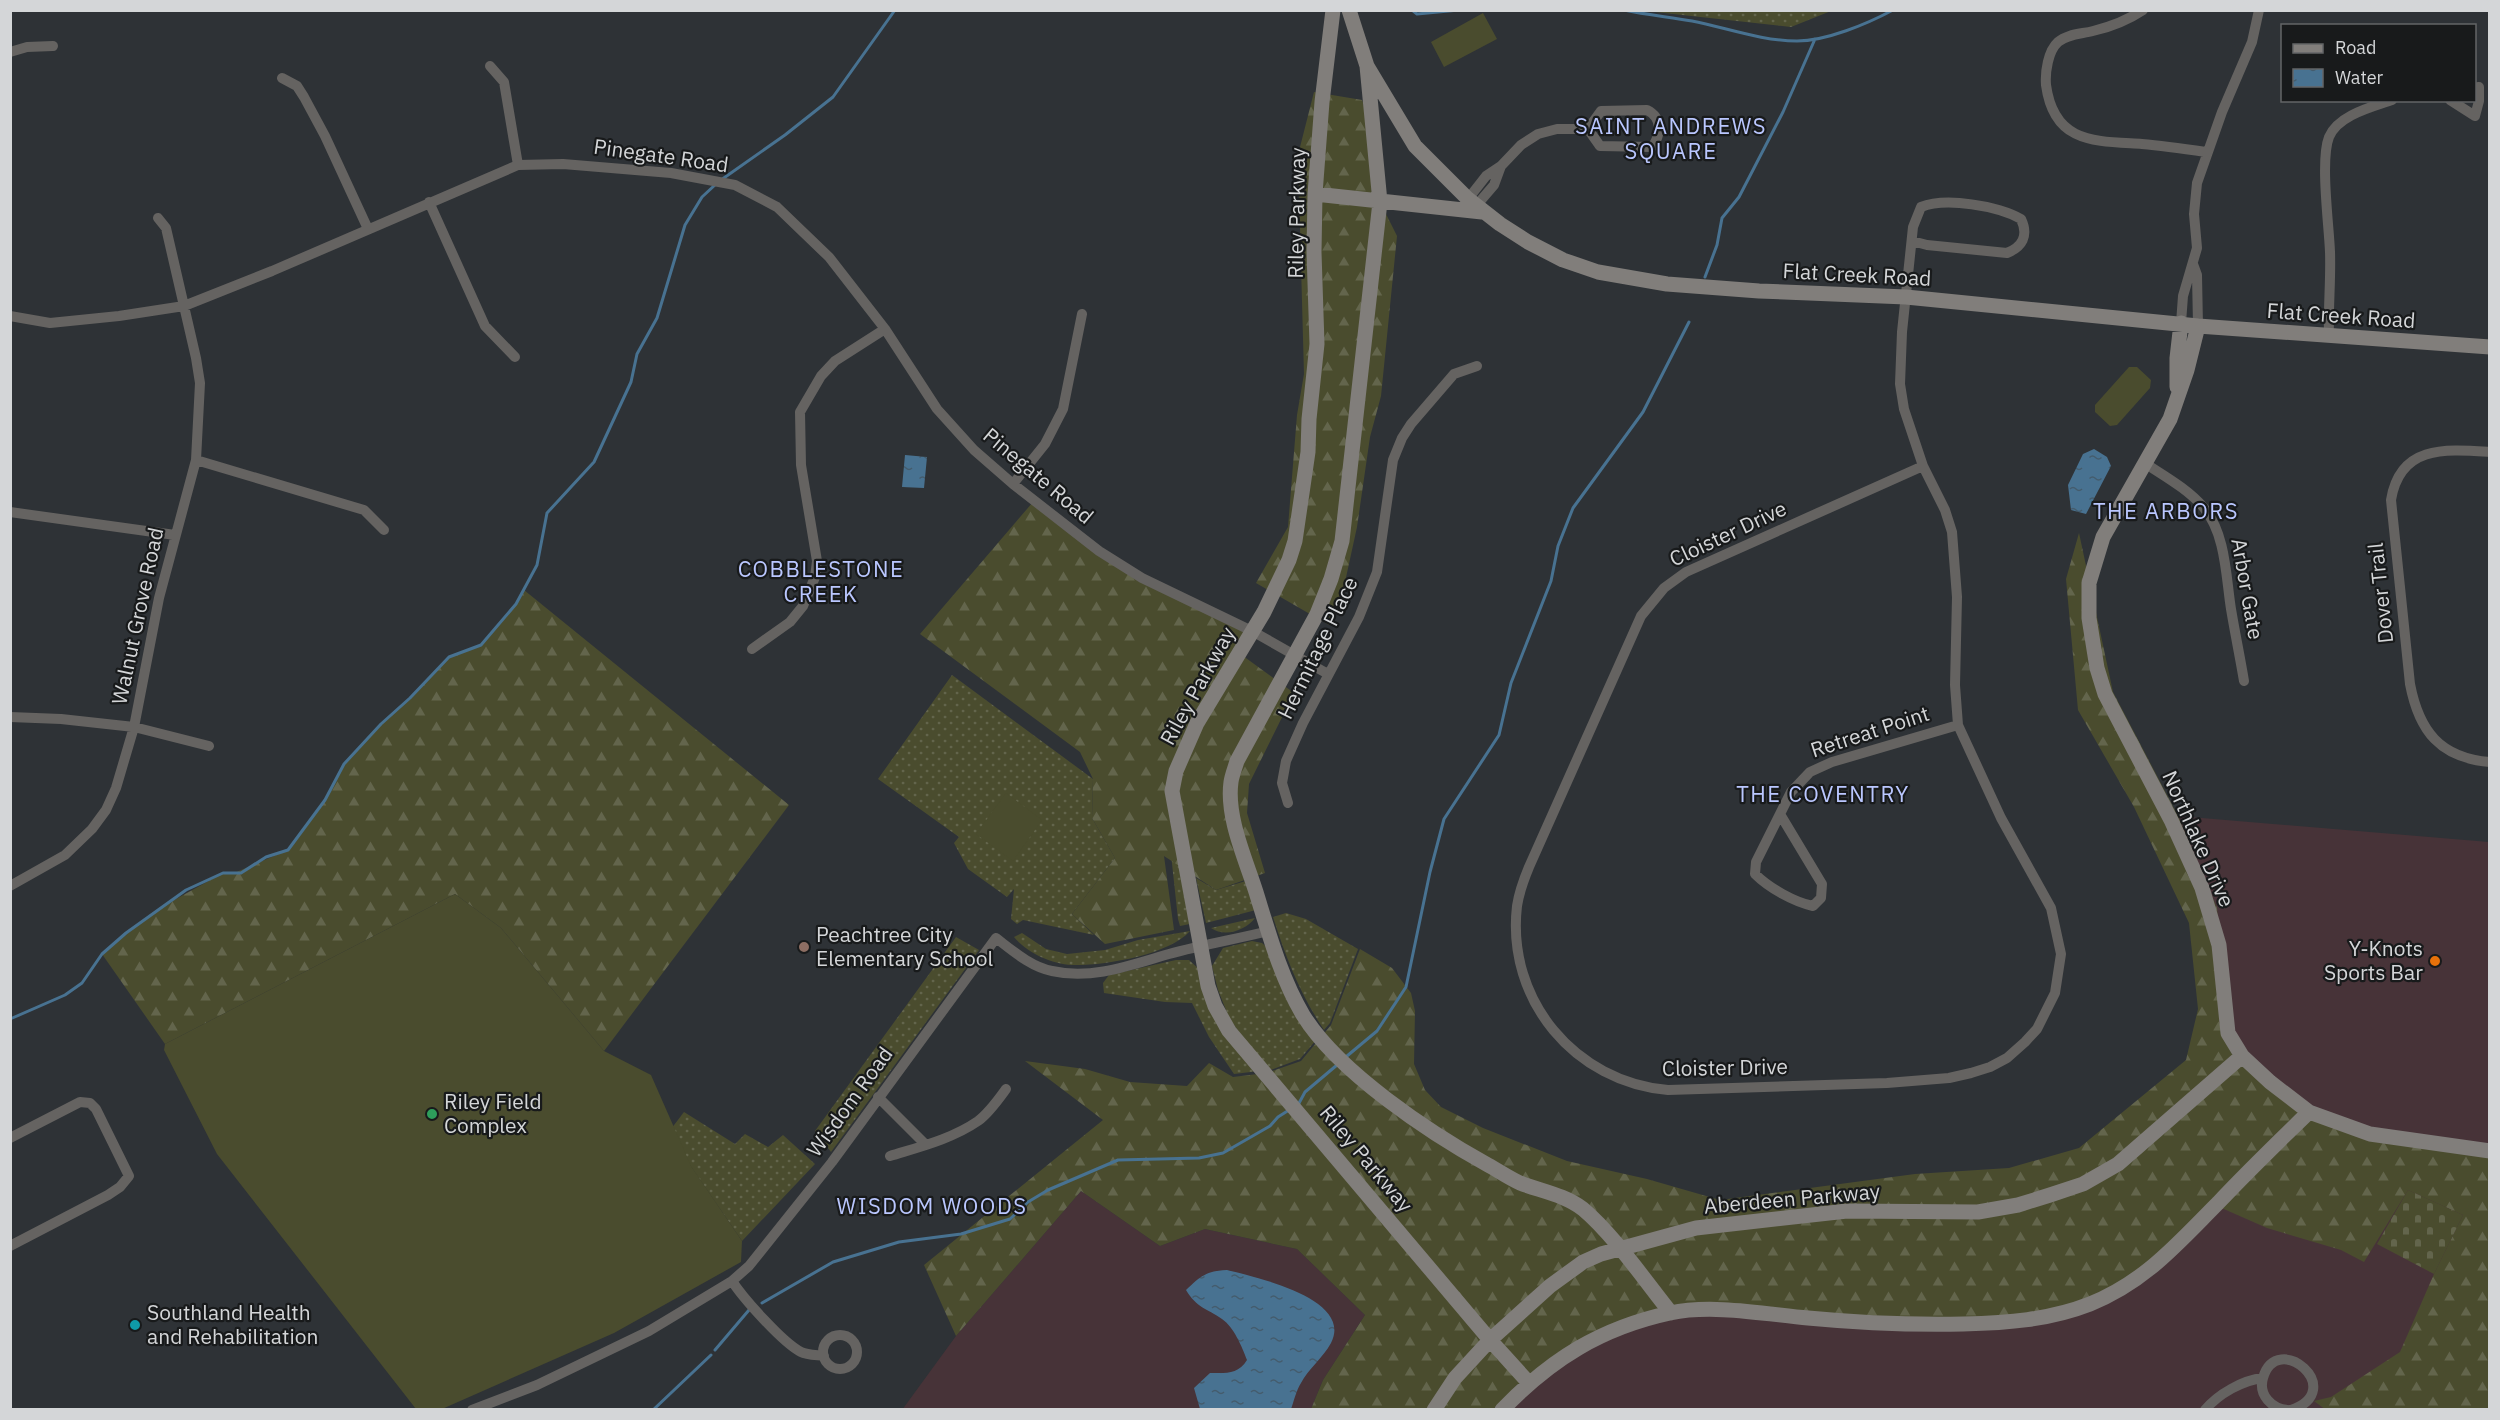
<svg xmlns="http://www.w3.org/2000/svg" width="2500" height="1420" font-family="'IBM Plex Sans',sans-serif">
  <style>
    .commercial { fill: #473338 }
    .grass { fill: url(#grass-dots) }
    .forest { fill: url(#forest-firs) }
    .cemetery { fill: url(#cemetery-stones) }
    .garden { fill: #4a4c2e }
    .water { fill: url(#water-ripples) }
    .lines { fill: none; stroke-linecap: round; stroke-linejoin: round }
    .stream { stroke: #487291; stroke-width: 3 }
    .street { stroke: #656361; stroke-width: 10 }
    .secondary { stroke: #817e7b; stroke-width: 15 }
    .education-dot { fill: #8d6e63; stroke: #181a1b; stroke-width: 2 }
    .food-dot { fill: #e8710a; stroke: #181a1b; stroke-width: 2 }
    .leisure-dot { fill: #2e9e5b; stroke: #181a1b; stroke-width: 2 }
    .culture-dot { fill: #0f9aa8; stroke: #181a1b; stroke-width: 2 }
    .labels { text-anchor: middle; stroke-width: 4.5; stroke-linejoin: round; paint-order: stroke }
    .street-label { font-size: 21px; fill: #d4d6d8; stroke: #181a1b }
    .poi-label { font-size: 21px; fill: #d4d6d8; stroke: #181a1b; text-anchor: start }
    .neighbourhood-label { font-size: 22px; letter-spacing: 1.5px; fill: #bac7ff; stroke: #181a1b }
  </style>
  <defs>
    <pattern id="grass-dots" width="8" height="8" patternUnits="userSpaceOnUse" patternTransform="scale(1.5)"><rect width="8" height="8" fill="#4a4c2e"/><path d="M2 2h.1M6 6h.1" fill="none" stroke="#63654c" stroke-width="1.8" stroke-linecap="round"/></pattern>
    <pattern id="forest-firs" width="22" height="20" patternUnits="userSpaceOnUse" patternTransform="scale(1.5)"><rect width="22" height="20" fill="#4a4c2e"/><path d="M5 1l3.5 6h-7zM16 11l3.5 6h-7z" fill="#63654c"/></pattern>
    <pattern id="cemetery-stones" width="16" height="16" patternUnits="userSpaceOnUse" patternTransform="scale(1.5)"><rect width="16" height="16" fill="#4a4c2e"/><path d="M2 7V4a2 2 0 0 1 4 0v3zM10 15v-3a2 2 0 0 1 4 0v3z" fill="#63654c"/></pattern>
    <pattern id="water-ripples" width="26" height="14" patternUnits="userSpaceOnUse" patternTransform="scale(1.5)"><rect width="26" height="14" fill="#487291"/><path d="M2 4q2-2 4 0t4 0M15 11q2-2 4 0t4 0" fill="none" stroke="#445c6d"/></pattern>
  </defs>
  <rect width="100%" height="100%" fill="#2e3236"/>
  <!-- commercial -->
  <path class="commercial" d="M2178,816L2489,842V1409L1502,1410L1569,1351L1671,1313L1858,1323L2228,1033L2198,881Z
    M1081,1191L1160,1246L1205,1229L1297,1249L1365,1315L1323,1380L1311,1409L902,1410L956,1336Z"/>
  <!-- grass -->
  <path class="grass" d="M1646,11L1831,10V11L1791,27Z
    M952,675L1093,779L1092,818L1115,858L1072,914L1094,935L1023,920L1017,924L1011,919L1014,889L1007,897L968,869L954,843L959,837L878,779Z
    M1170,845L1185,876L1190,924L1180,926L1178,919Z
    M1196,878L1216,890L1249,880L1256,910L1206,923Z
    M1286,913L1306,919L1358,949L1330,1023L1324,1030C1300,994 1286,958 1273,917Z
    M1255,918C1246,930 1225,938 1211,928Z
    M1190,931C1169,955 1103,966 1072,965C1051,964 1027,953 1014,937L1022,933L1046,949L1067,954L1105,950L1138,940Z
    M956,937L979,950L831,1152L815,1131Z
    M1252,941L1262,943L1273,953L1317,1039L1300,1059L1268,1071L1230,1020L1218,990L1212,966L1223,948Z
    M1176,960H1189L1201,971L1259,1071L1234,1074L1209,1037L1192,1003L1165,1002L1104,993L1103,983L1109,975Z
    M684,1112L735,1144L745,1134L768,1147L783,1135L815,1164L742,1241L668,1133Z"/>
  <!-- forest -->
  <path class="forest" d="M1314,92L1362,100L1372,128L1380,202L1397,236L1381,396L1370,437L1357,527L1345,582L1329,625L1256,583L1288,527L1297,415L1304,374L1298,155Z
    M1033,502L1128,569L1252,631L1239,653L1294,693L1249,784L1247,813L1265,873L1216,890L1164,856L1174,930L1105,944L1072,914L1115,858L1092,818L1093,779L1080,752L920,634Z
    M2079,533L2113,692L2178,816L2217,908L2228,1033L2309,1112L2349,1127L2489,1151V1409L2326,1410L2314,1401L2331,1397L2400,1352L2434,1274L2463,1215L2408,1190L2364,1262L2341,1250L2267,1228L2217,1206L2123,1288L2011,1322L1671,1313L1569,1351L1506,1409H1311L1323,1380L1365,1315L1297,1249L1205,1229L1160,1246L1081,1191L956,1336L924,1265L1103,1120L1025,1061L1085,1069L1130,1082L1187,1086L1209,1063L1233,1077L1266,1073L1301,1061L1331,1025L1360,949L1392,968L1411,993L1415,1011L1414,1064L1425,1090L1441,1107L1483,1128L1567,1161L1647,1179L1720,1200L1915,1174L2009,1168L2079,1148L2186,1060L2198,1009L2189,923L2134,807L2078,710L2066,579Z
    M524,590L789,805L604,1051L501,928L455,894L165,1044L102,954L158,909L223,873H234L288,850L325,800L344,764L381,724L410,698L449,657L481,645L516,604Z"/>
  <!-- cemetery -->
  <path class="cemetery" d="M2408,1190L2463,1215L2434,1274L2377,1244Z"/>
  <!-- garden -->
  <path class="garden" d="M1483,13L1497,39L1444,67L1431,42Z
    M2129,367H2137L2151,380L2150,388L2117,425L2110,426L2095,412V405Z
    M1006,793L1042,820L1013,861L976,834Z
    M455,894L501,928L604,1051L651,1075L691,1166L742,1241L741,1262L614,1333L442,1409H416L217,1154L164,1050L165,1044Z"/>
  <!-- water -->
  <path class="water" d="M2094,449L2107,457L2111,466L2086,514L2071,510L2068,485L2083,454Z
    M905,455L927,457L924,488L902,487Z
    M1227,1270C1254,1277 1354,1298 1331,1343C1323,1358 1308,1369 1301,1383C1296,1391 1294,1401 1291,1409H1200L1194,1388L1210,1373C1225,1373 1238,1375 1247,1360C1242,1347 1234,1327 1222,1319C1206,1308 1197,1308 1186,1290C1201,1276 1206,1271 1227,1270Z"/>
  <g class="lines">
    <!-- stream -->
    <path class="stream" d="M1412,10L1417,14L1459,10
      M1624,10C1647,15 1670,17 1692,21C1727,28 1762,41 1797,41C1826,41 1867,24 1893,10
      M721,180L785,135L833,97L895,10
      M1705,277L1717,245L1722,218L1739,197L1783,112L1815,39
      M10,1019L65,995L82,983L102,954L126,933L186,890L223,873H241L266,857L288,850L325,800L344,764L381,724L410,698L449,657L481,645L516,604L537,565L547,513L594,462L631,382L637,354L657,318L685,225L702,197L716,184
      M1347,1056L1377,1031L1406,987L1430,872L1444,819L1499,735L1511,683L1551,581L1558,546L1573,508L1643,412L1689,322
      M1298,1105L1305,1092L1337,1065
      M762,1303L833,1262L899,1242L961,1234L1010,1219L1028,1202L1048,1190L1118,1160L1199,1158L1223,1153L1270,1126L1278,1117L1289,1110
      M715,1350L749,1310
      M653,1410L711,1355"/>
    <!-- street -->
    <path class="street" d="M2143,10C2128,20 2110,27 2093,31C2081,34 2067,34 2058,42C2048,51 2045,72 2046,85C2054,144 2095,141 2142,144C2164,146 2185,149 2206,152
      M10,52L27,47L53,46
      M490,66L504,82L518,165
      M282,78L297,86L304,97L325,136L368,229
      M2450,100L2475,116L2479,101V87L2474,88
      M1647,110C1663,118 1661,135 1652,147L1600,146L1588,129L1601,111Z
      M1468,199L1486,176L1501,166L1521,145L1538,134L1557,129H1588
      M429,202L485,326L515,357
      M1476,206L1494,185L1501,166
      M1912,241L1927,245L2007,253C2022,247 2029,236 2021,219C1998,206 1946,197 1921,207L1913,227L1902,332L1900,384L1904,409L1923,466L1945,510L1952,532L1957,597L1955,685L1958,725L2001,818L2051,908L2061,954L2055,993L2037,1029L2025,1042L2007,1058L1990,1067L1971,1073L1949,1078L1887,1083L1668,1090C1575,1082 1506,1000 1517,906C1519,893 1524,879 1529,867L1641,616L1664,588L1686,572L1923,466
      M2193,264L2197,275L2198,326
      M10,316L50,323L119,316L184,306L272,271L518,165L563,164L671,173L735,185L777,207L829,257L885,329L937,409L974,450L1013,484L1099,551L1142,578L1252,631L1328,674
      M2181,323L2183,296L2197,248L2194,214L2197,183L2222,112L2252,42L2259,10
      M2329,336C2328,308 2331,280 2330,252C2329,225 2320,160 2329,137C2338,115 2372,107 2392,100
      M2490,452C2445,449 2400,445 2391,500L2410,684C2419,731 2440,758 2490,762
      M196,460L364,510L384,530
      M2146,464C2166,477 2189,490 2204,508C2226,534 2226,578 2231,609C2235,633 2240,657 2244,681
      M1013,484L1045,444L1063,409L1082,314
      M10,512L175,535
      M752,649L790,622L803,606L815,577L817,561L801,465L800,412L821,376L835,361L885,329
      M10,717L61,719L134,727L209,746
      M1288,803L1282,783L1286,761L1303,723L1359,617L1377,572L1393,460L1402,438L1411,424L1454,374L1477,366
      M1780,814L1822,884L1821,898L1813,906C1794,902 1769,888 1755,874L1756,862Z
      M1780,814L1791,792L1810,772L1832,762L1958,725
      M10,886L65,855L92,829L106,810L116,788L134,727L159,598L196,460L200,383L196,358L166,228L158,218
      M878,1097L926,1145
      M10,1138L80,1102L90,1103L96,1109L129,1176L120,1187L108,1195L10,1246
      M890,1156C919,1147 952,1139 978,1121C989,1113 998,1100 1006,1089
      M732,1281C743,1298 783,1343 801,1352C807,1355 817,1355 824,1356
      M823 1352a17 17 0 1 1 34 0a17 17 0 1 1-34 0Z
      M472,1410L537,1385L649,1331L732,1281L749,1266L832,1162L996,938C1013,951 1031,967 1052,971C1092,980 1131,965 1169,954C1202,945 1236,939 1269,931
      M2205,1410C2218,1394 2243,1380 2263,1378
      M2288,1410C2272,1409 2258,1395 2263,1378C2277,1329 2349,1390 2291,1410"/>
    <!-- secondary -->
    <path class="secondary" d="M1333,10L1322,102L1315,194L1314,252L1317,344L1309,419L1308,452L1295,541L1289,560L1264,612L1197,723L1176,771L1172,791L1208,986L1215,1006L1229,1031L1490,1340L1528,1382
      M1349,10L1367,66L1415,146L1468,199L1500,224L1528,242L1563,260L1598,272L1667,284L1759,291L1906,297L2198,326L2490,347
      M1367,66L1380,202L1342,541L1331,579L1317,614L1237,761C1235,768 1232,775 1231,782C1226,817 1246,860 1256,892C1269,934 1281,978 1303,1015C1338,1072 1430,1133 1488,1165C1499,1171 1509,1178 1520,1183C1541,1191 1565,1195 1583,1209C1613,1234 1646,1282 1671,1313
      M1315,194L1482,212
      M2198,326L2187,370L2170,419L2103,537L2089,583V618L2097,668L2105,694L2171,820L2202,888L2219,945L2228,1033L2242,1056L2270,1082L2309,1112L2370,1134L2490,1151
      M2177,387V358L2181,323
      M1434,1410L1455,1378L1490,1340L1550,1286L1583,1262L1601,1254L1696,1228L1847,1211L1978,1212L2018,1205L2050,1195L2083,1184L2118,1164L2242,1056
      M1502,1410C1551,1359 1601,1328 1670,1313C1712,1304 1765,1314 1808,1318C1860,1323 1911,1325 1963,1324C2007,1323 2049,1320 2090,1304C2145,1282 2177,1244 2218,1203C2247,1172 2278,1142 2309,1112"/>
  </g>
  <!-- markers -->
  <circle class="education-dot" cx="804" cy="947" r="6"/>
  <circle class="food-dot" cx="2435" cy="961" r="6"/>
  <circle class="leisure-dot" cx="432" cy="1114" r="6"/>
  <circle class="culture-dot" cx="135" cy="1325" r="6"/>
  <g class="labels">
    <!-- street labels -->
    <g class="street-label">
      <text transform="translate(661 156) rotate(8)" y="7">Pinegate Road</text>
      <text transform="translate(1297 213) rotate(-89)" y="7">Riley Parkway</text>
      <text transform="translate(1857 275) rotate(3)" y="7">Flat Creek Road</text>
      <text transform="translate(2341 316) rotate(4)" y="7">Flat Creek Road</text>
      <text transform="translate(1038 476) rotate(40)" y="7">Pinegate Road</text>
      <text transform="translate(1728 534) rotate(-25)" y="7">Cloister Drive</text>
      <text transform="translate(2247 589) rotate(80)" y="7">Arbor Gate</text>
      <text transform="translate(2381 593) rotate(-96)" y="7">Dover Trail</text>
      <text transform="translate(138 616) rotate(-78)" y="7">Walnut Grove Road</text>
      <text transform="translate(1318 648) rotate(-64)" y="7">Hermitage Place</text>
      <text transform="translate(1198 686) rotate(-61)" y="7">Riley Parkway</text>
      <text transform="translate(1870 732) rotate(-18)" y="7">Retreat Point</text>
      <text transform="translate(2198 839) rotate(66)" y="7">Northlake Drive</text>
      <text transform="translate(1725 1068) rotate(-1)" y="7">Cloister Drive</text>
      <text transform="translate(850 1102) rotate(-54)" y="7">Wisdom Road</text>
      <text transform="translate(1366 1159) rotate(50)" y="7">Riley Parkway</text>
      <text transform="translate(1792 1199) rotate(-5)" y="7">Aberdeen Parkway</text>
    </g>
    <!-- poi labels -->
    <g class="poi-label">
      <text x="816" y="942">Peachtree City<tspan x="816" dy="24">Elementary School</tspan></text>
      <text x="2423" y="956" text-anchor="end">Y-Knots<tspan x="2423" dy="24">Sports Bar</tspan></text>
      <text x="444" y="1109">Riley Field<tspan x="444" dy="24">Complex</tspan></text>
      <text x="147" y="1320">Southland Health<tspan x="147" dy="24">and Rehabilitation</tspan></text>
    </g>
    <!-- neighbourhood labels -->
    <g class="neighbourhood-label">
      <text x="1671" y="134">SAINT ANDREWS<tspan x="1671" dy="25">SQUARE</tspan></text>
      <text x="2166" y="519">THE ARBORS</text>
      <text x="821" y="577">COBBLESTONE<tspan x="821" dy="25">CREEK</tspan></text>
      <text x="1823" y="802">THE COVENTRY</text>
      <text x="932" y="1214">WISDOM WOODS</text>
    </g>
  </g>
  <!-- border -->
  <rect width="2500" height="1420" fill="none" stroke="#d4d6d8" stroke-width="24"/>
  <!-- legend -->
  <rect x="2281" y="24" width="195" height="78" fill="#181a1b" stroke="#636567" stroke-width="1.5"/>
  <rect x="2293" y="44" width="30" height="9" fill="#817e7b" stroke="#636567" stroke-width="1.5"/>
  <text x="2335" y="54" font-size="18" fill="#d4d6d8">Road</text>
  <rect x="2293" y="69" width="30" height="18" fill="url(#water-ripples)" stroke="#636567" stroke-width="1.5"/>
  <text x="2335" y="84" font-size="18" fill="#d4d6d8">Water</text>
</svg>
